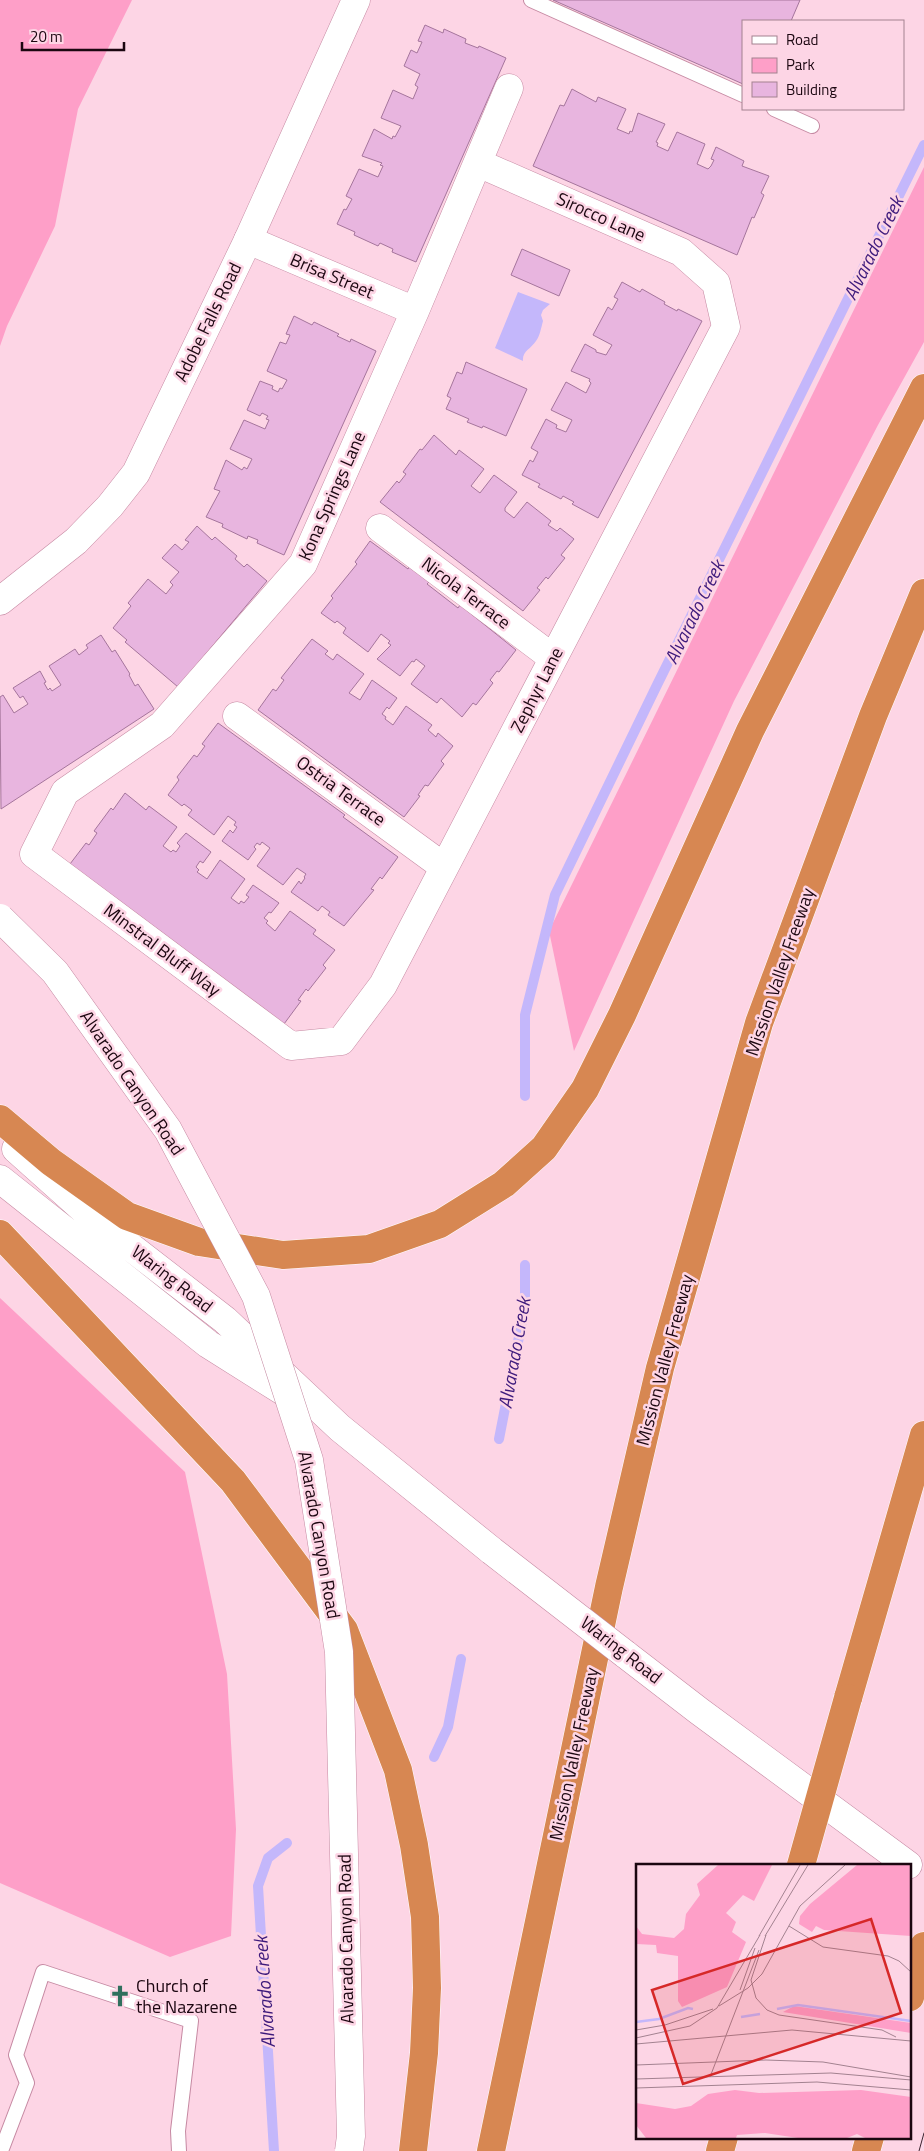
<svg xmlns="http://www.w3.org/2000/svg" width="924" height="2151" font-family="'Titillium Web',sans-serif">
  <style>
    .green { fill: #fe9fc8 }
    .water { fill: #c4b7fb }
    .lines { fill: none; stroke-linecap: round; stroke-linejoin: round }
    .stream { stroke: #c4b7fb; stroke-width: 10 }
    .building { fill: #e8b5df; stroke: #a5759c }
    .lane-casing { stroke: #c68aa3; stroke-width: 16 }
    .street-casing { stroke: #c68aa3; stroke-width: 29 }
    .secondary-casing { stroke: #c68aa3; stroke-width: 29 }
    .highway-casing { stroke: #fff; stroke-width: 29 }
    .lane { stroke: #fff; stroke-width: 14 }
    .street { stroke: #fff; stroke-width: 28 }
    .secondary { stroke: #fff; stroke-width: 28 }
    .highway { stroke: #d78752; stroke-width: 28 }
    .tram { stroke: #3c242f; stroke-width: 1 }
    .secondary-bridge-casing { stroke: #c68aa3; stroke-width: 29; stroke-linecap: butt }
    .highway-bridge-casing { stroke: #fff; stroke-width: 29; stroke-linecap: butt }
    .secondary-bridge { stroke: #fff; stroke-width: 28 }
    .highway-bridge { stroke: #d78752; stroke-width: 28 }
    .labels { text-anchor: middle; stroke-width: 5; stroke-linejoin: round; paint-order: stroke }
    .street-label { font-size: 18px; fill: #1b0610; stroke: #fdd5e5 }
    .poi-label { font-size: 18px; fill: #1b0610; stroke: #fdd5e5; text-anchor: start }
    .water-label { font-size: 19px; font-style: italic; fill: #3d1a7c; stroke: #fdd5e5 }
    .inset-river { fill: none; stroke: #c4b7fb; stroke-width: 2.5 }
    .inset-road { fill: none; stroke: #a38290; stroke-width: 1 }
    .view { fill: #d62828; fill-opacity: 0.15; stroke: #d62828; stroke-width: 2.5 }
    .inset-edge { fill: none; stroke: #1b0610; stroke-width: 2.5 }
  </style>
  <rect width="100%" height="100%" fill="#fdd5e5"/>
  <!-- green -->
  <path class="green" d="M0,0H132L78,109L55,226L7,326L0,346Z
    M924,167V342L878,425L734,701L574,1051L549,931Z
    M0,1298L185,1472L227,1674L236,1829L231,1936L170,1957L0,1883Z"/>
  <!-- water -->
  <path class="water" d="M518,292L550,304L543,310L541,315L543,321C541,328 540,336 536,341C531,349 522,351 523,361L495,348Z"/>
  <g class="lines">
    <!-- stream -->
    <path class="stream" d="M525,1096V1015L555,895L657,685L924,145
      M499,1439L525,1306V1265
      M434,1757L448,1727L461,1659
      M274,2151L258,1886L268,1858L287,1843"/>
  </g>
  <!-- building -->
  <path class="building" d="M553,0H800L791,21H743V84Z
    M425,25L443,33L444,29L466,39L465,43L478,48L479,46L506,58L416,262L392,252L393,249L380,243L378,246L354,235L355,232L337,224L344,209L346,210L352,199L346,196L359,169L378,177L383,166L380,165L382,163L362,156L374,129L392,139L393,136L395,137L401,126L381,118L393,90L413,99L418,87L415,85L420,74L404,66L411,50L417,53L422,42L418,41Z
    M572,89L596,102L598,97L626,109L617,129L629,134L630,131L632,132L638,113L665,124L656,142L658,143L657,146L668,151L677,132L705,144L697,164L708,169L711,166L714,160L711,159L716,147L744,161L742,166L769,176L761,193L764,195L754,218L752,217L737,255L533,166L560,105L564,106Z
    M522,249L570,270L559,296L511,275Z
    M622,282L640,292L642,289L665,302L664,304L677,311L678,309L702,321L598,518L572,504L574,502L563,496L561,499L538,487L540,484L522,475L530,460L533,462L538,452L531,448L546,419L557,425L556,428L566,432L572,420L551,410L566,382L586,393L591,383L589,381L590,379L571,371L585,344L596,350V352L606,355L612,345L593,335L608,307L612,310L618,299L614,297Z
    M294,316L312,325L314,322L339,334L337,336L350,342L351,339L376,351L284,555L257,543L258,540L248,536L247,539L222,527L223,524L206,517L220,491L214,489L226,460L242,470L244,467L247,469L252,459L230,449L244,420L265,429L269,420L266,419L268,416L262,413L260,416L247,410L260,381L273,386L272,389L278,392L280,388L282,389L287,380L267,371L280,342L286,344L290,335L286,334Z
    M466,362L527,389L506,436L483,426L482,428L467,422L469,419L446,409L451,398L447,396L457,372L462,374Z
    M434,435L456,455L459,450L484,469L471,486L480,493L494,475L517,492L505,508V511L514,518L527,502L551,521L548,525L557,531L560,528L574,539L561,555L565,558L548,579L546,577L537,588L540,590L523,611L380,502L397,481L399,483L406,474L403,472L420,449L422,450Z
    M197,526L212,540L215,537L237,556L235,559L244,567L247,564L267,581L178,687L125,642L127,640L113,628L131,606L128,603L148,579L166,594L173,585L170,582L179,572L162,558L175,544L182,550L189,542L185,540Z
    M370,541L408,569L409,567L429,582L427,584L458,608L460,605L516,650L499,672L497,671L490,680L493,683L476,705L473,703L462,717L441,698L437,703L411,684L425,666L416,659L414,662L412,661L400,676L377,659L391,645L388,643L390,641L381,634L368,652L343,633L346,628L337,621L335,623L321,613L333,598L331,596L357,564L355,562Z
    M101,635L112,652L115,650L130,674L129,675L135,686L138,684L154,709L1,809L0,697L3,695L14,713L28,704L23,696L20,698L13,688L40,671L46,682L44,683L48,690L50,688L52,691L61,685L49,666L75,649L79,655L88,648L86,645Z
    M312,639L328,651L325,654L333,660L337,654L364,674L349,693L360,700L372,680L397,698L389,709L387,707L382,714L386,717L385,719L393,725L406,706L432,725L428,730L436,737L438,733L453,746L441,761L444,764L428,786L425,785L418,795L420,796L404,817L258,710L273,689L276,691L284,680L281,678Z
    M218,723L345,815L343,817L398,857L382,879L380,877L371,889L374,890L344,926L328,915L330,912L322,906L318,911L291,892L299,881L301,884L305,878L304,877L306,874L297,868L283,885L257,866L270,848L262,842L260,845L257,843L254,847L256,849L248,860L222,841L230,830L233,833L237,827L234,825L236,822L228,816L214,835L188,815L192,810L184,804L182,806L168,795L179,780L177,777L194,755L197,757L205,746L202,744Z
    M125,793L146,810L149,806L177,827L163,846L171,852L173,850L176,852L180,846L177,843L186,833L211,852L203,863L200,861L196,867L199,870L197,872L207,879L220,860L245,879L231,898L239,904L241,901L244,903L249,897L246,895L253,885L279,903L271,913L269,912L264,918L268,921L266,923L275,931L290,911L316,930L313,934L335,950L323,965L326,968L308,991L306,989L298,1000L301,1001L284,1024L70,864L86,843L89,845L97,833L94,831L111,808L113,810Z"/>
  <g class="lines">
    <!-- lane casing -->
    <g class="lane-casing">
      <path id="lane" d="M531,0L743,95
        M774,109L812,126
        M1,2151L27,2083L16,2055L43,1972L191,2021L178,2131L179,2151"/>
    </g>
    <!-- street casing -->
    <g class="street-casing">
      <path id="street" d="M478,163L681,252L716,283L726,327L383,985L341,1041L291,1046L34,854L65,792L162,725L303,564L415,311L509,88
        M248,240L415,311
        M380,528L553,658
        M237,716L444,867"/>
    </g>
    <!-- secondary casing -->
    <g class="secondary-casing">
      <path id="secondary" d="M0,601L76,541L110,506L136,473L248,240L356,0
        M16,1149L92,1217L225,1320L340,1428L492,1551
        M0,1179L208,1344L286,1393
        M625,1654L699,1711L908,1865"/>
    </g>
    <!-- highway casing -->
    <g class="highway-casing">
      <path id="highway" d="M0,1119L51,1162L127,1216L199,1242L283,1255L369,1249L440,1224L504,1184L544,1148L585,1089L622,1015L750,731L924,388
        M0,1234L233,1481L344,1630L398,1770L414,1845L425,1917L427,1988L424,2053L413,2151
        M848,1698L924,1435
        M910,1997L924,1946
        M491,2151L609,1587L660,1368L759,1023L873,716L924,593
        M720,2151L724,2137
        M866,2151L870,2137"/>
    </g>
    <!-- lane -->
    <use href="#lane" class="lane"/>
    <!-- street -->
    <use href="#street" class="street"/>
    <!-- secondary -->
    <use href="#secondary" class="secondary"/>
    <!-- highway -->
    <use href="#highway" class="highway"/>
    <!-- tram -->
    <path class="tram" d="M919,2151L924,2133"/>
    <!-- secondary-bridge casing -->
    <g class="secondary-bridge-casing">
      <path id="secondary-bridge" d="M0,918L55,972L168,1130L256,1296L309,1460L339,1652L351,2136L349,2151
        M492,1551L625,1654"/>
    </g>
    <!-- highway-bridge casing -->
    <g class="highway-bridge-casing">
      <path id="highway-bridge" d="M801,1865L848,1698"/>
    </g>
    <!-- secondary-bridge -->
    <use href="#secondary-bridge" class="secondary-bridge"/>
    <!-- highway-bridge -->
    <use href="#highway-bridge" class="highway-bridge"/>
  </g>
  <!-- icons -->
  <defs>
    <g id="church-bare" transform="scale(1.725)"><path d="M-1.2-6h2.4v3.5h3.3v2.4h-3.3V6h-2.4V-.1h-3.3v-2.4h3.3Z" fill="#30705e" stroke="#fdd5e5" stroke-width="2.5" paint-order="stroke"/></g>
  </defs>
  <g fill-rule="evenodd">
    <use href="#church-bare" x="120" y="1996"/>
  </g>
  <g class="labels">
    <!-- street labels -->
    <g class="street-label">
      <text transform="translate(601 217) rotate(24)" y="6">Sirocco Lane</text>
      <text transform="translate(332 276) rotate(23)" y="6">Brisa Street</text>
      <text transform="translate(208 322) rotate(-64)" y="6">Adobe Falls Road</text>
      <text transform="translate(332 496) rotate(-66)" y="6">Kona Springs Lane</text>
      <text transform="translate(466 593) rotate(37)" y="6">Nicola Terrace</text>
      <text transform="translate(537 690) rotate(-63)" y="6">Zephyr Lane</text>
      <text transform="translate(341 791) rotate(36)" y="6">Ostria Terrace</text>
      <text transform="translate(162 950) rotate(37)" y="6">Minstral Bluff Way</text>
      <text transform="translate(780 972) rotate(-71)" y="6">Mission Valley Freeway</text>
      <text transform="translate(132 1083) rotate(56)" y="6">Alvarado Canyon Road</text>
      <text transform="translate(172 1279) rotate(38)" y="6">Waring Road</text>
      <text transform="translate(665 1360) rotate(-75)" y="6">Mission Valley Freeway</text>
      <text transform="translate(319 1535) rotate(80)" y="6">Alvarado Canyon Road</text>
      <text transform="translate(621 1650) rotate(38)" y="6">Waring Road</text>
      <text transform="translate(574 1754) rotate(-78)" y="6">Mission Valley Freeway</text>
      <text transform="translate(346 1939) rotate(-91)" y="6">Alvarado Canyon Road</text>
    </g>
    <!-- poi labels -->
    <g class="poi-label">
      <text x="136" y="1992">Church of<tspan x="136" dy="21">the Nazarene</tspan></text>
    </g>
    <!-- water labels -->
    <g class="water-label">
      <text transform="translate(873 248) rotate(-64)" y="7">Alvarado Creek</text>
      <text transform="translate(694 612) rotate(-64)" y="7">Alvarado Creek</text>
      <text transform="translate(514 1353) rotate(-80)" y="7">Alvarado Creek</text>
      <text transform="translate(264 1992) rotate(-94)" y="7">Alvarado Creek</text>
    </g>
  </g>
  <!-- overview -->
  <g transform="translate(636 1864)">
    <rect width="275" height="275" fill="#fdd5e5"/>
    <path d="M82,1H136L118,37L107,31L90,49L100,58L96,68L110,78L91,123L46,143L42,137V92L21,89L20,81L0,80V62L6,70L38,74L48,65L50,50L64,31L61,20ZM221,1H275V72L188,66L180,62L176,68L163,60L164,52L174,40ZM158,142L275,159V169L147,148ZM99,226L123,229L225,226L275,233V274H229L221,270L211,274H162L129,269L101,271L100,274H10L0,261V239L39,245L55,242L72,230Z" fill="#fe9fc8"/>
    <path class="inset-river" d="M141,145L162,141L275,157M105,153L124,150M0,158L23,155L52,144L57,145"/>
    <path class="inset-road" d="M153,62L187,83L252,92L263,97L275,108M130,71L115,116L120,134L131,146L143,151L246,166L260,173M123,72L164,1M129,72L172,1M104,126L119,84M83,142L112,124L126,110L164,42L209,1M0,166L29,161L77,145M0,174L54,162L81,144L124,71M0,180L156,166L275,177M0,201L130,196L187,198L275,213M74,213L123,86M0,215L195,209L275,216M0,224L181,218L275,226"/>
    <path class="view" d="M235,55L265,149L47,220L16,126Z"/>
    <rect width="275" height="275" class="inset-edge"/>
  </g>
  <!-- legend -->
  <rect x="742" y="20" width="162" height="90" fill="#fdd5e5" stroke="#a38290"/>
  <rect x="752" y="36" width="25" height="8" fill="#ffffff" stroke="#a38290"/>
  <text x="786" y="45" font-size="15" fill="#1b0610">Road</text>
  <rect x="752" y="58" width="25" height="15" fill="#fe9fc8" stroke="#a38290"/>
  <text x="786" y="70" font-size="15" fill="#1b0610">Park</text>
  <rect x="752" y="82" width="25" height="15" fill="#e8b5df" stroke="#a38290"/>
  <text x="786" y="95" font-size="15" fill="#1b0610">Building</text>
  <!-- scale -->
  <path d="M22 42v8h102v-8" fill="none" stroke="#1b0610" stroke-width="2.5"/>
  <text x="30" y="42" font-size="15" fill="#1b0610" stroke="#fdd5e5" stroke-width="4" paint-order="stroke">20 m</text>
</svg>
